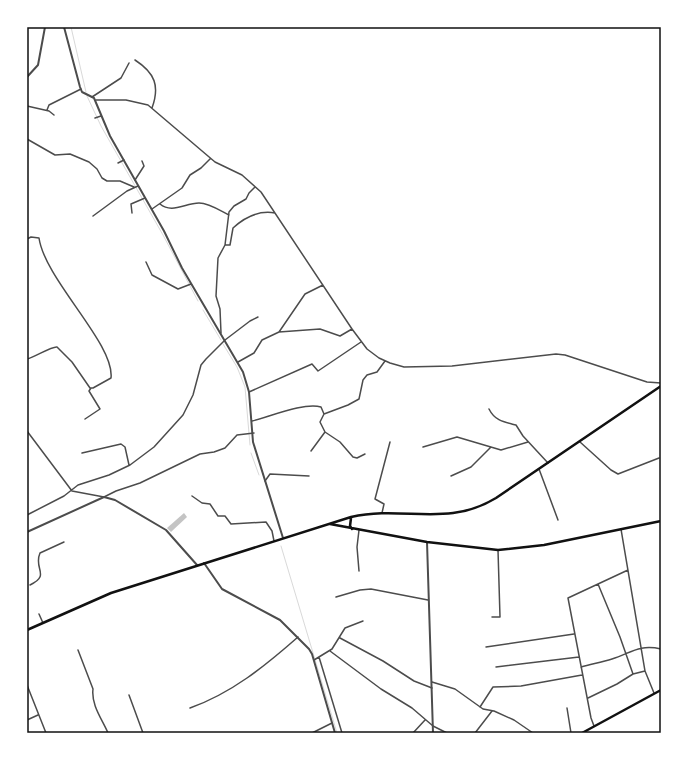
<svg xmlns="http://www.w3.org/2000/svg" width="688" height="760" font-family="Arial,sans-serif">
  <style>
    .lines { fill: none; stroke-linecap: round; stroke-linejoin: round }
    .stream { stroke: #d9d9d9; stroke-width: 1 }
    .building { fill: #c4c4c4 }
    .minor { stroke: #4c4c4c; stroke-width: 1.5 }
    .tertiary { stroke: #4c4c4c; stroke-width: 2 }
    .primary { stroke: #111; stroke-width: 2.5 }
    .neatline { fill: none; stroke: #111; stroke-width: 1.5 }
  </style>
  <rect width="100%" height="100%" fill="#fff"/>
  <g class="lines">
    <!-- stream -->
    <path class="stream" d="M71,27L86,92
      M87,96L101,126L163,235L198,301
      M203,310L221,340
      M223,344L237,367L245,387L250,445
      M251,453L259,475
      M281,546L337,733"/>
  </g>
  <!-- building -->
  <path class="building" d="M184,513L187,517L171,532L167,528Z"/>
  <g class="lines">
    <!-- minor -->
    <path class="minor" d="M135,60C155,73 160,86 152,108
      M92,97L121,78L129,63
      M96,100H126L148,105L215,162L242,175L261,192L352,329L367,349L379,358L390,363L404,367L452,366L556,354L565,355L647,382L661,383
      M27,106L49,111L54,115
      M47,110L49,105L81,89
      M95,118L101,116
      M27,139L55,155L70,154L89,162L97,169L102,178L107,181H120L134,187
      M118,163L124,160
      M135,180L144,166L142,161
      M160,204C172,214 185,203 199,203C209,203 221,211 229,215
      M152,209L182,188L190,175L201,168L210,159
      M132,213L131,204L145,198
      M93,216L127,191L138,186
      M27,239L31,237L39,238C45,280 115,344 111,378L93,388H90L72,362L57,347C52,346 35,357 27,359
      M226,245H230L233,228C245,217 258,210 275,213
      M146,262L152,275L178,289L191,284
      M279,332L305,294L323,285
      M221,333L220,309L216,296L218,258L225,245L229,212L234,206L246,199L249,193L255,187
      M238,362L254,353L262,340L279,332L320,329L340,336L352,329
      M249,392L312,364L318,371L361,342
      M489,409C495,421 504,422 516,425L523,436L548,463
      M85,419L100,409L89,391L91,388
      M252,421C269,417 304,402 321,407L324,414L348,405L359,399L363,380L367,375L377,372L385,361
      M27,431L72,491L104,497L116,491L140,483L200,454L214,452L225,448L237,435L254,433
      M325,432L340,442L353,457L357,458L365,454
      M580,442L611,470L618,474L659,458
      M423,447L457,437L501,450L528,442
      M311,451L325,432L320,422L324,414
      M82,453L121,444L125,447L129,465
      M539,469L558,520
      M451,476L471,467L491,447
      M265,481L270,474L309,476
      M192,496L202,503L210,504L218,516H225L231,524L266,522L272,531L274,541
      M382,513L384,504L375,499L390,442
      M27,515L64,496L78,485L109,475L130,465L154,447L183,415L193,395L201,365L206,359L225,340L250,321L258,317
      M621,529L645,671L654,693
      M359,530L357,547L359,571
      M598,584L620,637L633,674
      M30,585C51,575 33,569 40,553L64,542
      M336,597L360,590L371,589L428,600
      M39,614L43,623
      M492,617H500L498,550
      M340,638L383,661L414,681L432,688
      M486,647L574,634
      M78,650L93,689C91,705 102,719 108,733
      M330,651L381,689L412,708L433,726L447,733
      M319,657L342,733
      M314,660L332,649L345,628L363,621
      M496,667L579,657
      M581,667C592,664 602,662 612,659C631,653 639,644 661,649
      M432,682L455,689L483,709L494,711L514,720L533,733
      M27,685L46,733
      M129,695L143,733
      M588,698L617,684L633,674L645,671
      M480,707L493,687L521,686L582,675
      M190,708C232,693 265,666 298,637
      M567,708L571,733
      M27,720L38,715
      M594,726L591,718L568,598L628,570
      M312,733L332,723
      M413,733L425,720
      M475,733L492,711"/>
    <!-- tertiary -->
    <path class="tertiary" d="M64,27L80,87L82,92L94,98L110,136L164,231L182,268L243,372L249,392L253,442L283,538
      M27,77L38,65L45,27
      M27,532L104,497L115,500L166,530L197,565
      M427,542L433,733
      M204,563L222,589L280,620L309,649L312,654L335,733"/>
    <!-- primary -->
    <path class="primary" d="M351,518L350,526L352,529
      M330,524L427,542L498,550L544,545L661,521
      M27,630L111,593L351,517C404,505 447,528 496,498L661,386
      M582,733L661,690"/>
  </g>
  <!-- border -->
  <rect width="688" height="760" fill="none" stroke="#ffffff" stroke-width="56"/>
  <rect x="28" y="28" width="632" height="704" class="neatline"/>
</svg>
